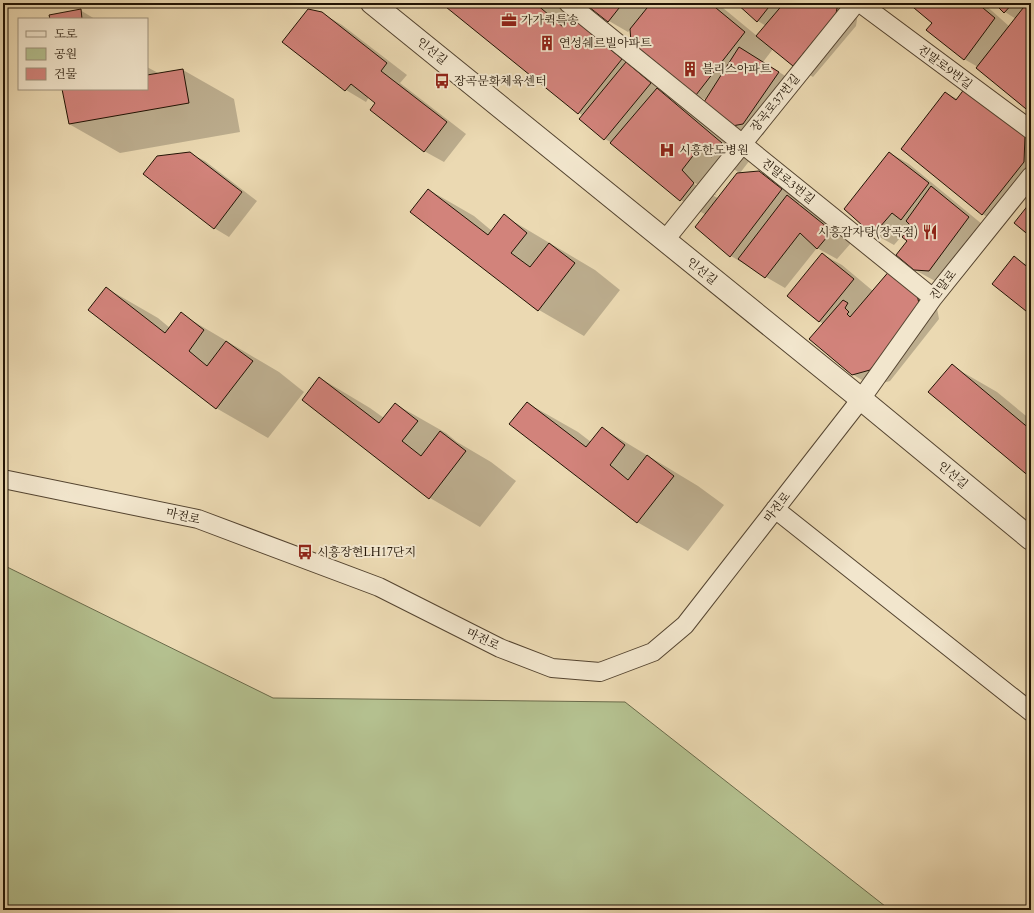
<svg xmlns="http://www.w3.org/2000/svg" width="1034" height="913" font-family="Cardo,'Noto Serif KR',serif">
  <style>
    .green { fill: #b4c08f; stroke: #6a6a4a }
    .shadow { fill: #0003 }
    .building { fill: #d2837b; stroke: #211304 }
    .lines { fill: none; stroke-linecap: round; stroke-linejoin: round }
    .minor-casing { stroke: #544430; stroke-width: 20 }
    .tertiary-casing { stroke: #544430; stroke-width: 24 }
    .minor { stroke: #f2e6cd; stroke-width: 18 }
    .tertiary { stroke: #f2e6cd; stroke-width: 22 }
    .labels { text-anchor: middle; stroke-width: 4; stroke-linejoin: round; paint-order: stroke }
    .poi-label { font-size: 12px; fill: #211304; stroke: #f2e6cd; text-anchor: start }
    .street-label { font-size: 12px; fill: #211304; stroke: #f2e6cd }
  </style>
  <rect width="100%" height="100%" fill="#ebd9b2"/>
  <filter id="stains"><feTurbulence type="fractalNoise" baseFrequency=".005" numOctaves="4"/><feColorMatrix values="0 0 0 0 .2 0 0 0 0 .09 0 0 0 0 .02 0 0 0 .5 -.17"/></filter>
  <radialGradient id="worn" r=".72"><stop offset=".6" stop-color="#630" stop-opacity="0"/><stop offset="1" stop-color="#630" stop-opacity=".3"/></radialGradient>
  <!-- green -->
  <path class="green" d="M3,565L273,698L625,702L890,910H3Z"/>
  <!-- shadow -->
  <path class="shadow" d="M438,3H564L670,95L669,96L685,106L750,160L740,173L727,165L709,187L717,196L690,180L689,181L719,199L758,172L779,183L801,201L799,204L807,208L851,243L837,259L817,248L785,288L766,277L731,256L697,227L706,215L681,200L612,143L605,139L580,119L583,116L445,5L444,6Z
    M586,3H717L757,36L766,26L758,21L738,3H846L858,13L856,26L813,77L793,65L773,49L763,62L798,84L763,135L753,137L732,125L706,100L696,95L631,29L628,32L609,21Z
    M909,3H983L1010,27L1016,19L1005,12L995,3H1031V112L978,67L964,59L934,23Z
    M80,10L95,19H51Z
    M322,13L342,25L407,75L400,83L466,134L444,162L424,151L377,103L369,97L366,102L346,90L283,42Z
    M147,67L160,74L183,70L234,99L240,132L120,153L69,124L63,89H147Z
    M946,93L1031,138V189L1002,225L982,214Z
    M189,153L205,161L257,201L229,237L214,228Z
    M890,153L909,164L988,229L949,281H935L915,270L909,241V230L908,229L894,245L874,234Z
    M429,190L474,216L492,231L504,216L595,270L620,290L584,336L539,310Z
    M822,254L842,265L873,291L891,271L936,303L939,319L890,381L872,386L852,374L823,324L819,321Z
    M1014,258L1031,267V314Z
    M106,288L158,318L170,328L181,314L279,372L304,392L268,438L216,408Z
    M952,366L997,392L1031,420V476Z
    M320,378L370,408L384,418L395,404L446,433L457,442L491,462L516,481L480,527L430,498L303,400Z
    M527,403L578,432L591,442L602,428L698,486L724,505L688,551L637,522Z"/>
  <!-- building -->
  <path class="building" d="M441,3H535L563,27L571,17L622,59L578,114Z
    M584,3H623L608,22Z
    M651,3H710L745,32L696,95L631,42L630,29Z
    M736,3H772L757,22Z
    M784,3H838L836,14L793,66L756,36Z
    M908,3H977L995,18L964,60L926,30L932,23Z
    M994,3H1013L1004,13Z
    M1027,3H1031V113L976,68Z
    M81,9L82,19H50L49,15Z
    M308,9L322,12L387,63L381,71L447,122L424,152L370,110L375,103L351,84L345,91L282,42Z
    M739,47L779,72L743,124L732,126L704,102Z
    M626,62L651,83L604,140L579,119Z
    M183,69L189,103L69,124L62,89H147V75Z
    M657,88L722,143L712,157L699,148L682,170L694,183L680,201L610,143Z
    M965,88L1025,136L1024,162L982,215L901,149L945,92L956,100Z
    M190,152L242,192L214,229L143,174L157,156Z
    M889,152L929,183L901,220L892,213L873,235L844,209Z
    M759,171L782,189L730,257L695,227L737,173Z
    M931,186L969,217L929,271L914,270L896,255L907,241L902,237L911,226L906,221Z
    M428,189L488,235L504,214L527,233L511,253L530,267L549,243L575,263L538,311L410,212Z
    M787,195L832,231L817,249L800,233L765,278L738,259Z
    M1029,204L1031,206V237L1014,223Z
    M822,253L854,279L819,322L787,296Z
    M1014,256L1031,270V315L992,284Z
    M891,269L916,290L920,308L870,370L852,375L809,339L843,300L848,303L845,308L849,312L847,314L850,317Z
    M106,287L165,333L181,312L204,330L189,351L207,366L226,341L253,361L216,409L88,310Z
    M952,364L1031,430V478L928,392Z
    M319,377L379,423L395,403L418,421L402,441L421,456L440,431L466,451L429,499L302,400Z
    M527,402L586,447L602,427L625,445L610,465L628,480L647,455L674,476L637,523L509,424Z"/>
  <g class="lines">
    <!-- minor casing -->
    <g class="minor-casing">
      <path id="minor" d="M568,3L933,298
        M860,3L1031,130
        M665,240L856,3
        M3,479L198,519L379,587L500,648L552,668L600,672L653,652L685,625L861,399L933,298L1031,176
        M775,509L1031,712"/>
    </g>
    <!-- tertiary casing -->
    <g class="tertiary-casing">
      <path id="tertiary" d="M372,3L861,399L1031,539"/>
    </g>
    <!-- minor -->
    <use href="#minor" class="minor"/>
    <!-- tertiary -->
    <use href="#tertiary" class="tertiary"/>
  </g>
  <!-- icons -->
  <defs>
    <g id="office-bare" transform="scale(1.2)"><path d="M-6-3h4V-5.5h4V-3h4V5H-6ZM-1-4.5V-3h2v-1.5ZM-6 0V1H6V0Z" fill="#8f2418" stroke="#f2e6cd" stroke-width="2.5" paint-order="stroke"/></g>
    <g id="building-bare" transform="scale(1.2)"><path d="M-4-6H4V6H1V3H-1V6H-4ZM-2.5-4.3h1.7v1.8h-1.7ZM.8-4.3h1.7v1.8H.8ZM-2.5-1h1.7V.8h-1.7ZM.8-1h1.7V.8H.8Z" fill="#8f2418" stroke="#f2e6cd" stroke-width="2.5" paint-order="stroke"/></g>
    <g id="bus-bare" transform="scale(1.2)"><path d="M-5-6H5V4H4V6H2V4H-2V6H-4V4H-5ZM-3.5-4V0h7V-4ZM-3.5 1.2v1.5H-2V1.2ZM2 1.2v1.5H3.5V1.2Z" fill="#8f2418" stroke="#f2e6cd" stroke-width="2.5" paint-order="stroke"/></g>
    <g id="hospital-bare" transform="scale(1.2)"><path d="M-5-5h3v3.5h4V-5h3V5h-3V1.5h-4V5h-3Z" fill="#8f2418" stroke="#f2e6cd" stroke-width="2.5" paint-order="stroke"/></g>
    <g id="restaurant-bare" transform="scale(1.2)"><path d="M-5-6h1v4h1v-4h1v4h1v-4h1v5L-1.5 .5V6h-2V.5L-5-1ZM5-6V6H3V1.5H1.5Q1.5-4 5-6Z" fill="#8f2418" stroke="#f2e6cd" stroke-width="2.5" paint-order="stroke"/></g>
  </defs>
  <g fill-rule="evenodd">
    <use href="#office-bare" x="509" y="20"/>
    <use href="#building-bare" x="547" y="43"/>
    <use href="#building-bare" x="690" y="69"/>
    <use href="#bus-bare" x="442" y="81"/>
    <use href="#hospital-bare" x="667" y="150"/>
    <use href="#restaurant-bare" x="930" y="232"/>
    <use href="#bus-bare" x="305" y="552"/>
  </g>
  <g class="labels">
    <!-- poi labels -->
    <g class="poi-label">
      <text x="521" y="24">가가퀵특송</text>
      <text x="559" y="47">연성쉐르빌아파트</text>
      <text x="702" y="73">블리스아파트</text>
      <text x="454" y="85">장곡문화체육센터</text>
      <text x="679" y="154">시흥한도병원</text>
      <text x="918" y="236" text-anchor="end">시흥감자탕(장곡점)</text>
      <text x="317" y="556">시흥장현LH17단지</text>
    </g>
    <!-- street labels -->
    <g class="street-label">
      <text transform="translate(432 51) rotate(39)" y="4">인선길</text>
      <text transform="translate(945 67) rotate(37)" y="4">진말로9번길</text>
      <text transform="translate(775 103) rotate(-51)" y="4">장곡로37번길</text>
      <text transform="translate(788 181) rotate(39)" y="4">진말로3번길</text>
      <text transform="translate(702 271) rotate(39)" y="4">인선길</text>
      <text transform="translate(943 285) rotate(-52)" y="4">진말로</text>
      <text transform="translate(953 475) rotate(40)" y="4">인선길</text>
      <text transform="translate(777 507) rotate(-52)" y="4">마전로</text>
      <text transform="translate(183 516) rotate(13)" y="4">마전로</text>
      <text transform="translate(483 639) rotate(26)" y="4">마전로</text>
    </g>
  </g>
  <!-- margin -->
  <rect width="1034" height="913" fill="none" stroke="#ebd9b2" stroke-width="16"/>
  <rect x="4" y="4" width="1026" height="905" fill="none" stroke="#211304" stroke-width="2"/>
  <rect x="8" y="8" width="1018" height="897" fill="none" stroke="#211304"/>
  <!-- legend -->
  <rect x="18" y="18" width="130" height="72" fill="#f2e6cd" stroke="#9e927d"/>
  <rect x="26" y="31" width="20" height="6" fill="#f2e6cd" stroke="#9e927d"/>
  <text x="54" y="38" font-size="12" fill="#211304">도로</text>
  <rect x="26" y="48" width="20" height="12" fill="#b4c08f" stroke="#9e927d"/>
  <text x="54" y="58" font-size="12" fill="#211304">공원</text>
  <rect x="26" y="68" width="20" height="12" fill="#d2837b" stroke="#9e927d"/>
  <text x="54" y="78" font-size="12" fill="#211304">건물</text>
  <rect width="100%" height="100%" filter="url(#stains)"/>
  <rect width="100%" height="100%" fill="url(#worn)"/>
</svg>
